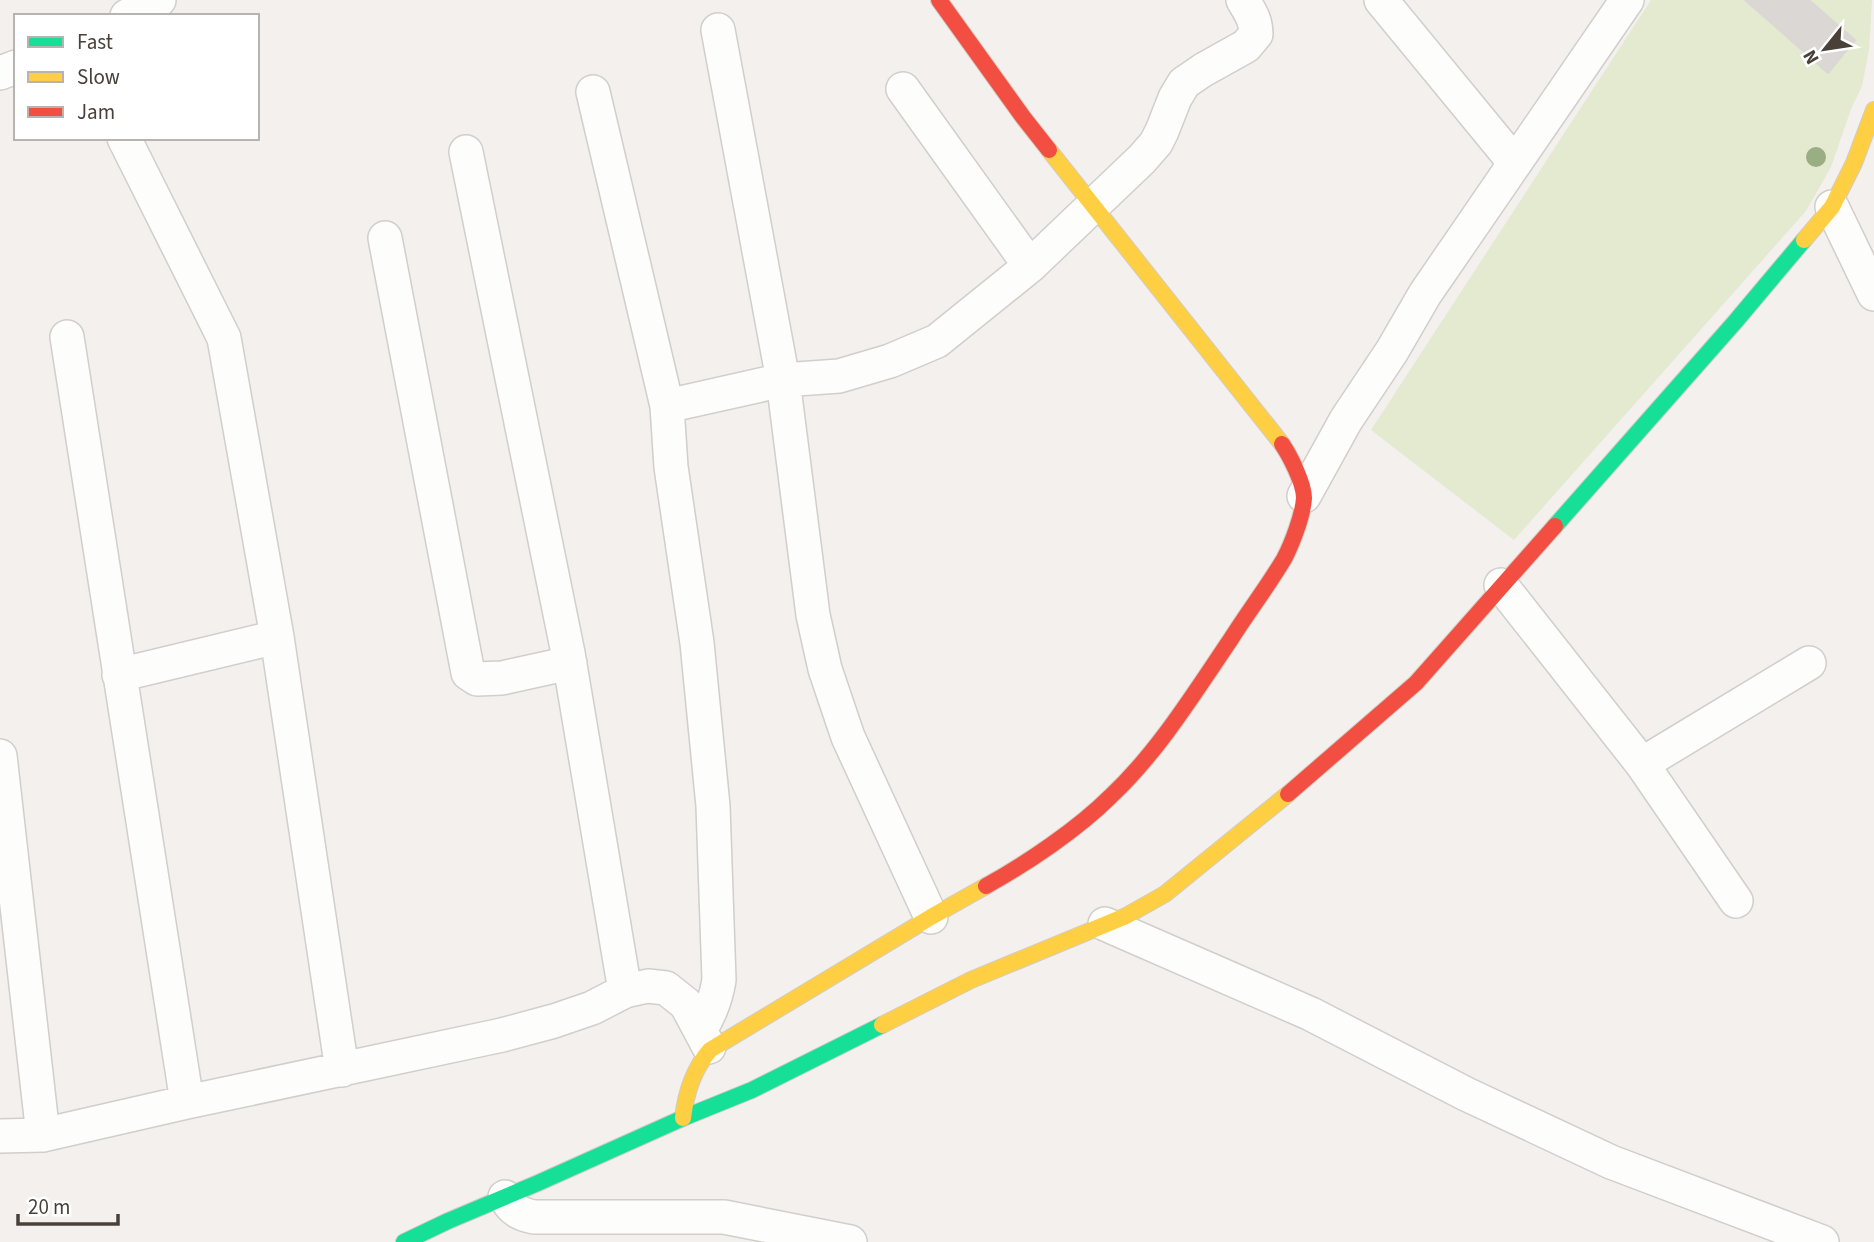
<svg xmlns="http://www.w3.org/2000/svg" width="1874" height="1242" font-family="'Source Sans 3',sans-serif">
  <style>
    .green { fill: #e3eacf }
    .building { fill: #dbd7d4; stroke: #dbd7d3; stroke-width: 2 }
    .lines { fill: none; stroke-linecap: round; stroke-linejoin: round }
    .street-casing { stroke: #d1cecb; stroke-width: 36 }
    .fast-casing { stroke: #d1ccc5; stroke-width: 18 }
    .slow-casing { stroke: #d1ccc5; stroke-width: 18 }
    .jam-casing { stroke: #d1ccc5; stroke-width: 18 }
    .street { stroke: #fdfdfc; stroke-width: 33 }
    .fast { stroke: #16e098; stroke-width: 16 }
    .slow { stroke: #ffcf43; stroke-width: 16 }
    .jam { stroke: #f24e42; stroke-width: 16 }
    .tree { fill: #9aae84 }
  </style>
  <rect width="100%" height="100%" fill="#f3f0ed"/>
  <!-- green -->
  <path class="green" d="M1651,0H1872L1869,50L1862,86L1851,109L1831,167L1806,211L1514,540L1371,430Z"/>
  <!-- building -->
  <path class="building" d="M1745,0H1809L1855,40L1828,73Z"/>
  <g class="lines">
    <!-- street casing -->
    <g class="street-casing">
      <path id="street" d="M1381,0L1515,163
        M127,16L159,0
        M718,30L783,380L813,615L825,669L848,737L931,917
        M0,73L16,67
        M903,89L1030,266
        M593,92L667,406L671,467L697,643L713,806L719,980C716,999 711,1013 700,1030
        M124,138L224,338L277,637L342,1070
        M466,152L568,653L625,991
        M1832,207L1874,294
        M385,238L468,673L477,679L502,678L570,663
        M67,337L187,1102
        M667,406L783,380L839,376L890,361L937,341L1030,266L1142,159L1156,143L1162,131L1175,98L1184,83L1203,70L1246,46L1256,34C1256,20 1250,12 1243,0
        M1304,496L1346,420L1392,351L1425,294L1627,0
        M1501,585L1642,764L1736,901
        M119,675L277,637
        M0,756L43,1135
        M1642,764L1809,663
        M1105,924L1311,1014L1466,1094L1611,1162L1822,1242
        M0,1136L43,1135L187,1102L502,1035L554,1021L592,1008L625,991L648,986L666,988L686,1004L709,1047
        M505,1197C512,1210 520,1214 534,1217H724L850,1242"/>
    </g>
    <!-- fast casing -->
    <g class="fast-casing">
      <path id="fast" d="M1555,526L1735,322L1804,240
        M404,1242L448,1221L538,1183L683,1118L752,1090L882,1025"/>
    </g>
    <!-- slow casing -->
    <g class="slow-casing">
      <path id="slow" d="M1049,150L1282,444
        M1804,240L1832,207L1854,163L1874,110
        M882,1025L971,980L1126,916L1165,894L1288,794
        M683,1118C686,1092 693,1070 710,1050L931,917L986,886"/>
    </g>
    <!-- jam casing -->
    <g class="jam-casing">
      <path id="jam" d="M939,0L1023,117L1049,150
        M1288,794L1416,683L1555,526
        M986,886C1026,864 1078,829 1111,796C1158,752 1195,692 1231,639C1248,612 1268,586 1284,559C1292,544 1303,515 1304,498C1304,483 1290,456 1282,444"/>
    </g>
    <!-- street -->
    <use href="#street" class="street"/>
    <!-- fast -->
    <use href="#fast" class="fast"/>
    <!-- slow -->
    <use href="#slow" class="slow"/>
    <!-- jam -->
    <use href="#jam" class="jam"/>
  </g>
  <!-- trees -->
  <circle class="tree" cx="1816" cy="157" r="10"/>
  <!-- legend -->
  <rect x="14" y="14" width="245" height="126" fill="#ffffff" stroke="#b6b3b0" stroke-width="2"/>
  <rect x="28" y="37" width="35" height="10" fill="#16e098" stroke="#b6b3b0" stroke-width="2"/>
  <text x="77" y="49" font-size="21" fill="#494139">Fast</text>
  <rect x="28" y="72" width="35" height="10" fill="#ffcf43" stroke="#b6b3b0" stroke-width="2"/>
  <text x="77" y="84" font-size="21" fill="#494139">Slow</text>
  <rect x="28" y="107" width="35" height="10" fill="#f24e42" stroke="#b6b3b0" stroke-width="2"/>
  <text x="77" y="119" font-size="21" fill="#494139">Jam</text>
  <!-- north arrow -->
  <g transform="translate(1825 49) rotate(240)" stroke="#ffffff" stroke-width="5" paint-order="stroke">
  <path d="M0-5L12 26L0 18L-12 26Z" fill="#494139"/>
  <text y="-10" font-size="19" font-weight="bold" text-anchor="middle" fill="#494139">N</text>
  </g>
  <!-- scale -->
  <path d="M18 1214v10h100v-10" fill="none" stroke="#494139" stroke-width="3.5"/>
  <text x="28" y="1214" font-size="21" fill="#494139" stroke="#ffffff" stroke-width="5" paint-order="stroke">20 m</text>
</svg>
